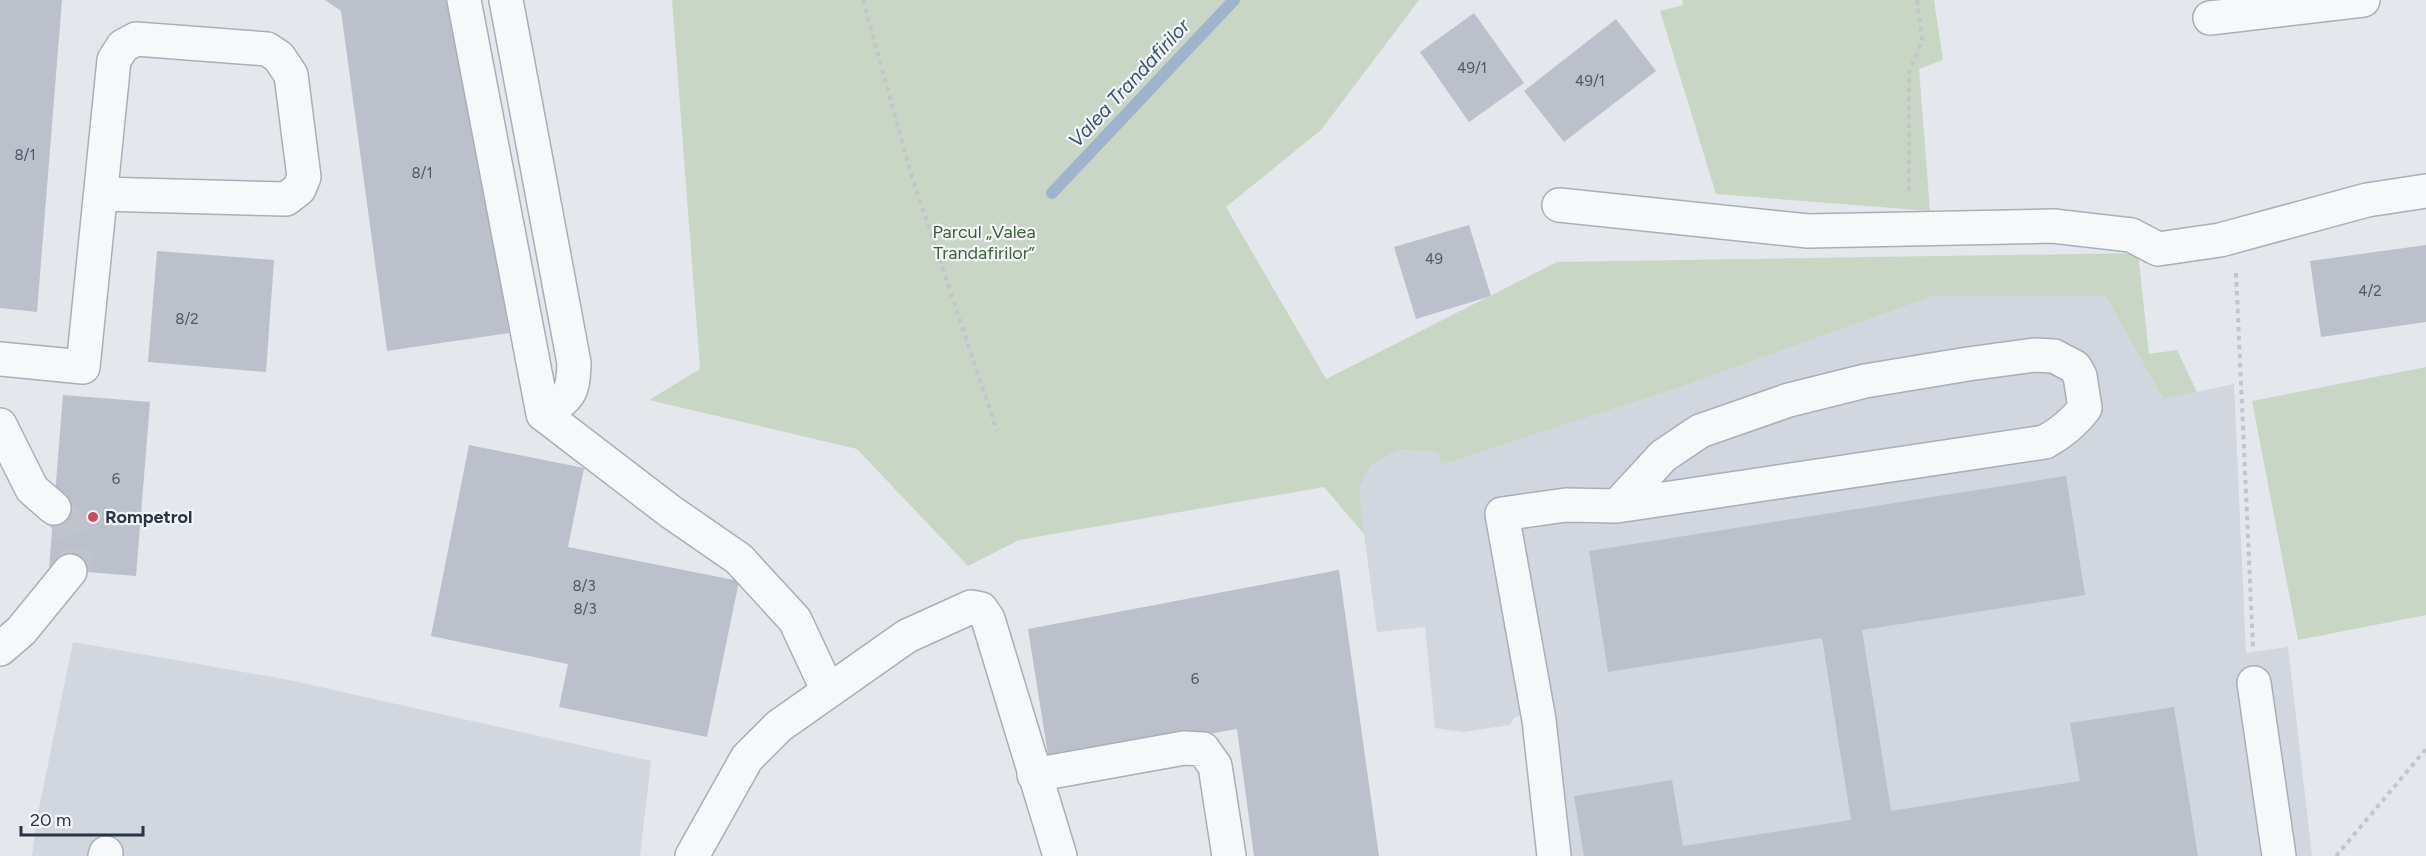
<svg xmlns="http://www.w3.org/2000/svg" width="2426" height="856" font-family="Figtree,sans-serif">
  <style>
    .built { fill: #d2d6de }
    .green { fill: #c9d6c5 }
    .lines { fill: none; stroke-linecap: round; stroke-linejoin: round }
    .stream { stroke: #9fb4cc; stroke-width: 12 }
    .building { fill: #bbc0ca }
    .minor-tunnel { stroke: #bfc3cb; stroke-width: 33; stroke-dasharray: 33 16; stroke-linecap: butt }
    .minor-casing { stroke: #a9aeb7; stroke-width: 36 }
    .path { stroke: #c2c5cb; stroke-width: 4; stroke-dasharray: 4.5 4.5; stroke-linecap: butt }
    .minor { stroke: #f7f8fa; stroke-width: 33 }
    .poi-dot { fill: #d1495b; stroke: #f4f6f9; stroke-width: 2 }
    .labels { text-anchor: middle; stroke-width: 4.5; stroke-linejoin: round; paint-order: stroke }
    .number-label { font-size: 15px; fill: #4f5766 }
    .park-label { font-size: 18px; fill: #3f6138; stroke: #f4f6f9 }
    .poi-label { font-size: 18px; font-weight: bold; fill: #2b3445; stroke: #f4f6f9; text-anchor: start }
    .water-label { font-size: 20px; font-style: italic; fill: #34527a; stroke: #f4f6f9 }
  </style>
  <rect width="100%" height="100%" fill="#e4e7ec"/>
  <!-- built -->
  <path class="built" d="M2106,295L2163,399L2234,384L2246,653L2288,647L2312,856H1546L1528,715L1515,717L1510,725L1463,732L1435,728L1425,627L1377,632L1358,487L1371,465L1398,450L1438,452L1441,465L1675,389L1934,296Z
    M73,642L289,680L651,761L640,856H32L37,818Z"/>
  <!-- green -->
  <path class="green" d="M672,0H1419L1321,130L1226,207L1326,379L1557,262L2138,253L2149,354L2177,350L2197,392L2163,399L2106,296H1934L1675,389L1441,465L1438,452L1398,450L1371,465L1359,487L1364,534L1324,487L1019,540L968,566L857,449L649,400L700,369Z
    M1682,0H1934L1943,60L1919,69L1930,211L1716,194L1660,11L1683,5Z
    M2426,367V615L2298,640L2252,401Z"/>
  <g class="lines">
    <!-- stream -->
    <path class="stream" d="M1052,193L1234,0"/>
  </g>
  <!-- building -->
  <path class="building" d="M0,0H62L37,312L0,308Z
    M325,0H452L509,333L387,351L341,11Z
    M1474,13L1524,83L1469,122L1420,52Z
    M1616,19L1656,71L1564,142L1524,91Z
    M1469,225L1491,296L1416,319L1394,247Z
    M2426,245V322L2321,337L2310,261Z
    M157,251L274,260L266,372L148,362Z
    M63,395L150,402L136,576L49,569Z
    M469,445L584,468L568,547L739,581L707,737L559,707L568,664L431,636Z
    M2066,476L2085,595L1862,630L1891,811L2080,781L2070,723L2174,707L2198,856H1584L1574,796L1672,780L1683,846L1851,820L1822,638L1608,672L1589,551Z
    M1339,570L1379,856H1254L1237,729L1049,761L1028,629Z"/>
  <g class="lines">
    <!-- minor-tunnel -->
    <path class="minor-tunnel" d="M54,508C74,523 84,547 70,571"/>
    <!-- minor casing -->
    <g class="minor-casing">
      <path id="minor" d="M464,0L543,414
        M506,0L574,363C573,395 570,396 543,414L671,512L739,559L795,620L828,691
        M2210,18L2363,0
        M1559,205L1808,231L2053,226L2131,235L2158,249L2220,240L2367,200L2426,191
        M0,359L83,367L114,60L123,46L136,39L267,49L279,57L291,75L304,177L299,189L286,199L101,194
        M0,425L32,489L54,508
        M0,649L21,631L70,571
        M2254,683L2279,856
        M1034,775L1184,748L1203,749L1215,766L1229,856
        M105,856L106,853
        M692,856L747,758L779,726L907,636L971,607L981,609L988,619L1060,856
        M1554,856L1539,720L1502,514L1566,505L1617,506L2045,442C2061,433 2073,424 2085,408L2080,376L2075,367L2054,356L2034,355L1968,364L1865,381L1789,400L1700,431L1663,456L1617,506"/>
    </g>
    <!-- path -->
    <path class="path" d="M863,0L911,174L997,431
      M1909,191V73L1922,40L1917,0
      M2236,273L2253,647
      M2336,856L2426,749"/>
    <!-- minor -->
    <use href="#minor" class="minor"/>
  </g>
  <!-- markers -->
  <circle class="poi-dot" cx="93" cy="517" r="6"/>
  <g class="labels">
    <!-- number labels -->
    <g class="number-label">
      <text x="1472" y="73">49/1</text>
      <text x="1590" y="86">49/1</text>
      <text x="25" y="160">8/1</text>
      <text x="422" y="178">8/1</text>
      <text x="1434" y="264">49</text>
      <text x="2370" y="296">4/2</text>
      <text x="187" y="324">8/2</text>
      <text x="116" y="484">6</text>
      <text x="584" y="591">8/3</text>
      <text x="585" y="614">8/3</text>
      <text x="1195" y="684">6</text>
    </g>
    <!-- park labels -->
    <g class="park-label">
      <text x="984" y="238">Parcul „Valea<tspan x="984" dy="21">Trandafirilor”</tspan></text>
    </g>
    <!-- poi labels -->
    <g class="poi-label">
      <text x="105" y="523">Rompetrol</text>
    </g>
    <!-- water labels -->
    <g class="water-label">
      <text transform="translate(1129 83) rotate(-47)" y="7">Valea Trandafirilor</text>
    </g>
  </g>
  <!-- scale -->
  <path d="M21 826v9h122v-9" fill="none" stroke="#2b3445" stroke-width="3"/>
  <text x="30" y="826" font-size="18" fill="#2b3445" stroke="#f4f6f9" stroke-width="4.5" paint-order="stroke">20 m</text>
</svg>
